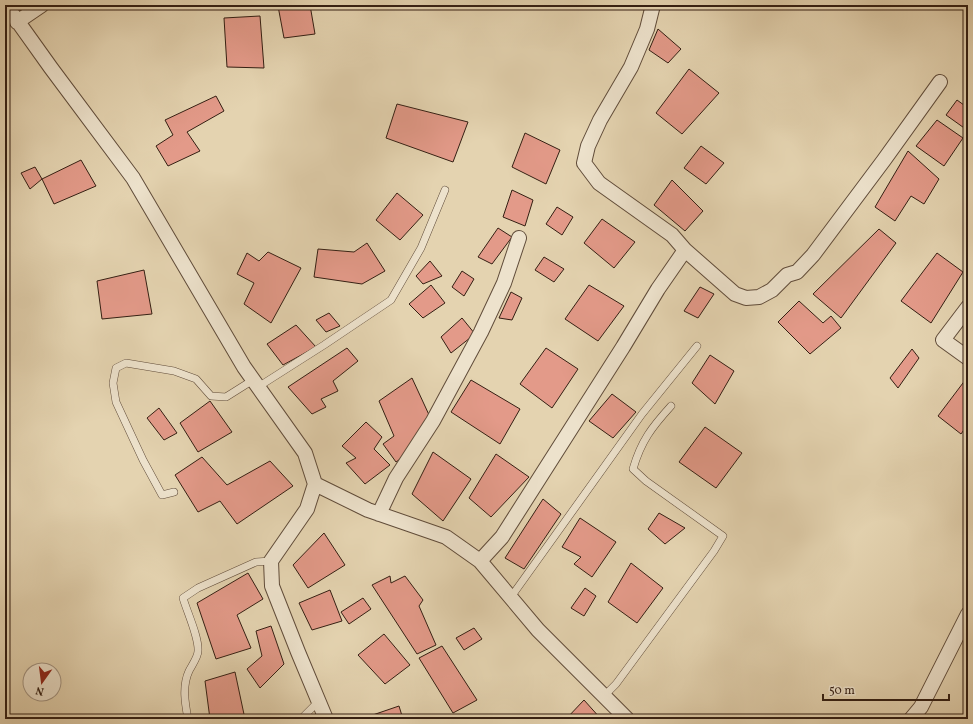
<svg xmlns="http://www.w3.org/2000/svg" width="973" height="724" font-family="Vollkorn,serif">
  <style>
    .building { fill: #e39a89; stroke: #341f13 }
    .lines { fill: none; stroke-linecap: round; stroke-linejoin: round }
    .lane-casing { stroke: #604c3a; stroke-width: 8 }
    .street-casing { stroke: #604c3a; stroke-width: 16 }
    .lane { stroke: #ede2cc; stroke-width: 7 }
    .street { stroke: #ede2cc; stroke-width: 14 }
  </style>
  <rect width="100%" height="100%" fill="#e4d3b0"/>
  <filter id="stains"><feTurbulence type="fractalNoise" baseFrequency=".005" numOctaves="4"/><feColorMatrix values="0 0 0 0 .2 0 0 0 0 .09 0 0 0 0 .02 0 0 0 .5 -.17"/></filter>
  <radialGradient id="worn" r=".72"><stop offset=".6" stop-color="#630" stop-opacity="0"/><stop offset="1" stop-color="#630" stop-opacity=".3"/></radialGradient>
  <!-- building -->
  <path class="building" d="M283,5H310L315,34L284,38L278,6Z
    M260,16L264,68L227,67L224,18Z
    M658,29L681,49L668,63L649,50Z
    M689,69L719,93L682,134L656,113Z
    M216,96L224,111L187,132L200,151L168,166L156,146L173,135L165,120Z
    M957,100L968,108L967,130L946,115Z
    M397,104L468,122L453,162L386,138Z
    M937,120L963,138L944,166L916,146Z
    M525,133L560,150L546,184L512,167Z
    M701,146L724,163L706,184L684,168Z
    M908,151L939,179L924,204L911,196L895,221L875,207Z
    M81,160L96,186L54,204L42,179Z
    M35,167L42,179L30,189L21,173Z
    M672,180L703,211L685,231L654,205Z
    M512,190L533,200L525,226L503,217Z
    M397,193L423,215L400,240L376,220Z
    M557,207L573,217L562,235L546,224Z
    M602,219L635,242L614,268L584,243Z
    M498,228L512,237L492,264L478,257Z
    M879,229L896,243L841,318L813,294Z
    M367,243L385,271L362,284L314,277L318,249L354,252Z
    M268,252L301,268L271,323L244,304L254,283L237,274L247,253L259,261Z
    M937,253L963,272L931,323L901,301Z
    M544,257L564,269L554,282L535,270Z
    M430,261L442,276L423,284L416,276Z
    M144,270L152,314L102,319L97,281Z
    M462,271L474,279L464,296L452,287Z
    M431,285L445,303L423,318L409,304Z
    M589,285L624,306L598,341L565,319Z
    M700,287L714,294L698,318L684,311Z
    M511,292L522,298L512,320L499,318Z
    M799,301L823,323L831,316L841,328L810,354L778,322Z
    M329,313L340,326L326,332L316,320Z
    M462,318L475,334L451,353L441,337Z
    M296,325L316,347L283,365L267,344Z
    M347,348L358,361L333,381L338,391L321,399L326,407L312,414L288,387Z
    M546,348L578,369L552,408L520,384Z
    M912,349L919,358L898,388L890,378Z
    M710,355L734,371L715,404L692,383Z
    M412,378L430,417L406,455L396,462L383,444L394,436L379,401Z
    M966,379L968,380V424L961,434L938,416Z
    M471,380L520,409L500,444L451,412Z
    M612,394L636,412L613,438L589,421Z
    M210,401L232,432L198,452L180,423Z
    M159,408L177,433L164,440L147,418Z
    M366,422L382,437L374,449L390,465L365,484L346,463L356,458L342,446Z
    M705,427L742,453L716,488L679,462Z
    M433,452L471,479L443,521L412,494Z
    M496,454L529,477L491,517L469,498Z
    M202,457L227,485L270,461L293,486L237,524L220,501L198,512L175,475Z
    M543,499L561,514L524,569L505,558Z
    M659,513L685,528L665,544L648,529Z
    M580,518L616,542L592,577L574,564L581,557L562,547Z
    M324,533L345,565L308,588L293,565Z
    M631,563L663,588L637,623L608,602Z
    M248,573L263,599L237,615L251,648L216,659L197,603Z
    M390,576L391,583L405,576L423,600L419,606L436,645L417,654L372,585Z
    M585,588L596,596L584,616L571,608Z
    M330,590L342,621L312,630L299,603Z
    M363,598L371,609L349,624L341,612Z
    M271,626L284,664L260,688L247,669L262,656L256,631Z
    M474,628L482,639L464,650L456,638Z
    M384,634L410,665L385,684L358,655Z
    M442,646L477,700L453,713L419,658Z
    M235,672L245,719H210L205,681Z
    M584,700L601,719H566Z
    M399,706L403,719H361Z"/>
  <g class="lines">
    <!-- lane casing -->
    <g class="lane-casing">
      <path id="lane" d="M258,387L324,345L391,300L421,248L445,190
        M174,492L162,495L143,460L116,402L113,383L116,368L126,363L174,371L196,379L211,396L226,397L253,380
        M511,597L642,414L697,346
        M604,696L616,684L714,551L723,536L646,481L633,469C641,441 652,427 671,406
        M188,719C185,703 182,686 189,671C192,665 198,657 198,651C199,637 187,612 183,598L198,588L256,562L271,561
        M301,719L319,701"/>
    </g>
    <!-- street casing -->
    <g class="street-casing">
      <path id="street" d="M6,5L51,68L133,178L244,367L305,453L315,484L307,509L271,561L272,586L298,652L326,719
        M653,5L647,29L631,67L600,120L588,146L584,163L599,183L672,235L685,250L735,294L746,298L759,297L772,290L787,275L797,272L813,255L884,160L940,82
        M17,22L42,5
        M968,307L943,340L968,358
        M315,484L368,510L446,537L480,561L538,630L627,719
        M379,514L396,478L433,421L481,332L504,283L519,238
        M480,561L502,537L623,347L658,289L685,250
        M911,719L921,707L968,614"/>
    </g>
    <!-- lane -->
    <use href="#lane" class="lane"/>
    <!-- street -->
    <use href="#street" class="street"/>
  </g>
  <!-- margin -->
  <rect width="973" height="724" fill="none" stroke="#e4d3b0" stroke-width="20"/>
  <rect x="6" y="6" width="961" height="712" fill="none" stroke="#341f13" stroke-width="2"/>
  <rect x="10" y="10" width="953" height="704" fill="none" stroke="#341f13"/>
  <!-- north arrow -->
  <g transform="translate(42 682) rotate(194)"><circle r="19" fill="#ede2cc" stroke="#a39482"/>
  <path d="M0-3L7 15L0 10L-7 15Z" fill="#8f2418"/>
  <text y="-6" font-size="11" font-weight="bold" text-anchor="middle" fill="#341f13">N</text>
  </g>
  <!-- scale -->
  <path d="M823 694v6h126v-6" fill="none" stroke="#341f13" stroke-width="2"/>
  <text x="829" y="694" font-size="12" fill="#341f13" stroke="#ede2cc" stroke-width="3" paint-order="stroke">50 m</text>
  <rect width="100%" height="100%" filter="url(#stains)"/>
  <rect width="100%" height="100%" fill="url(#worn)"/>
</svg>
